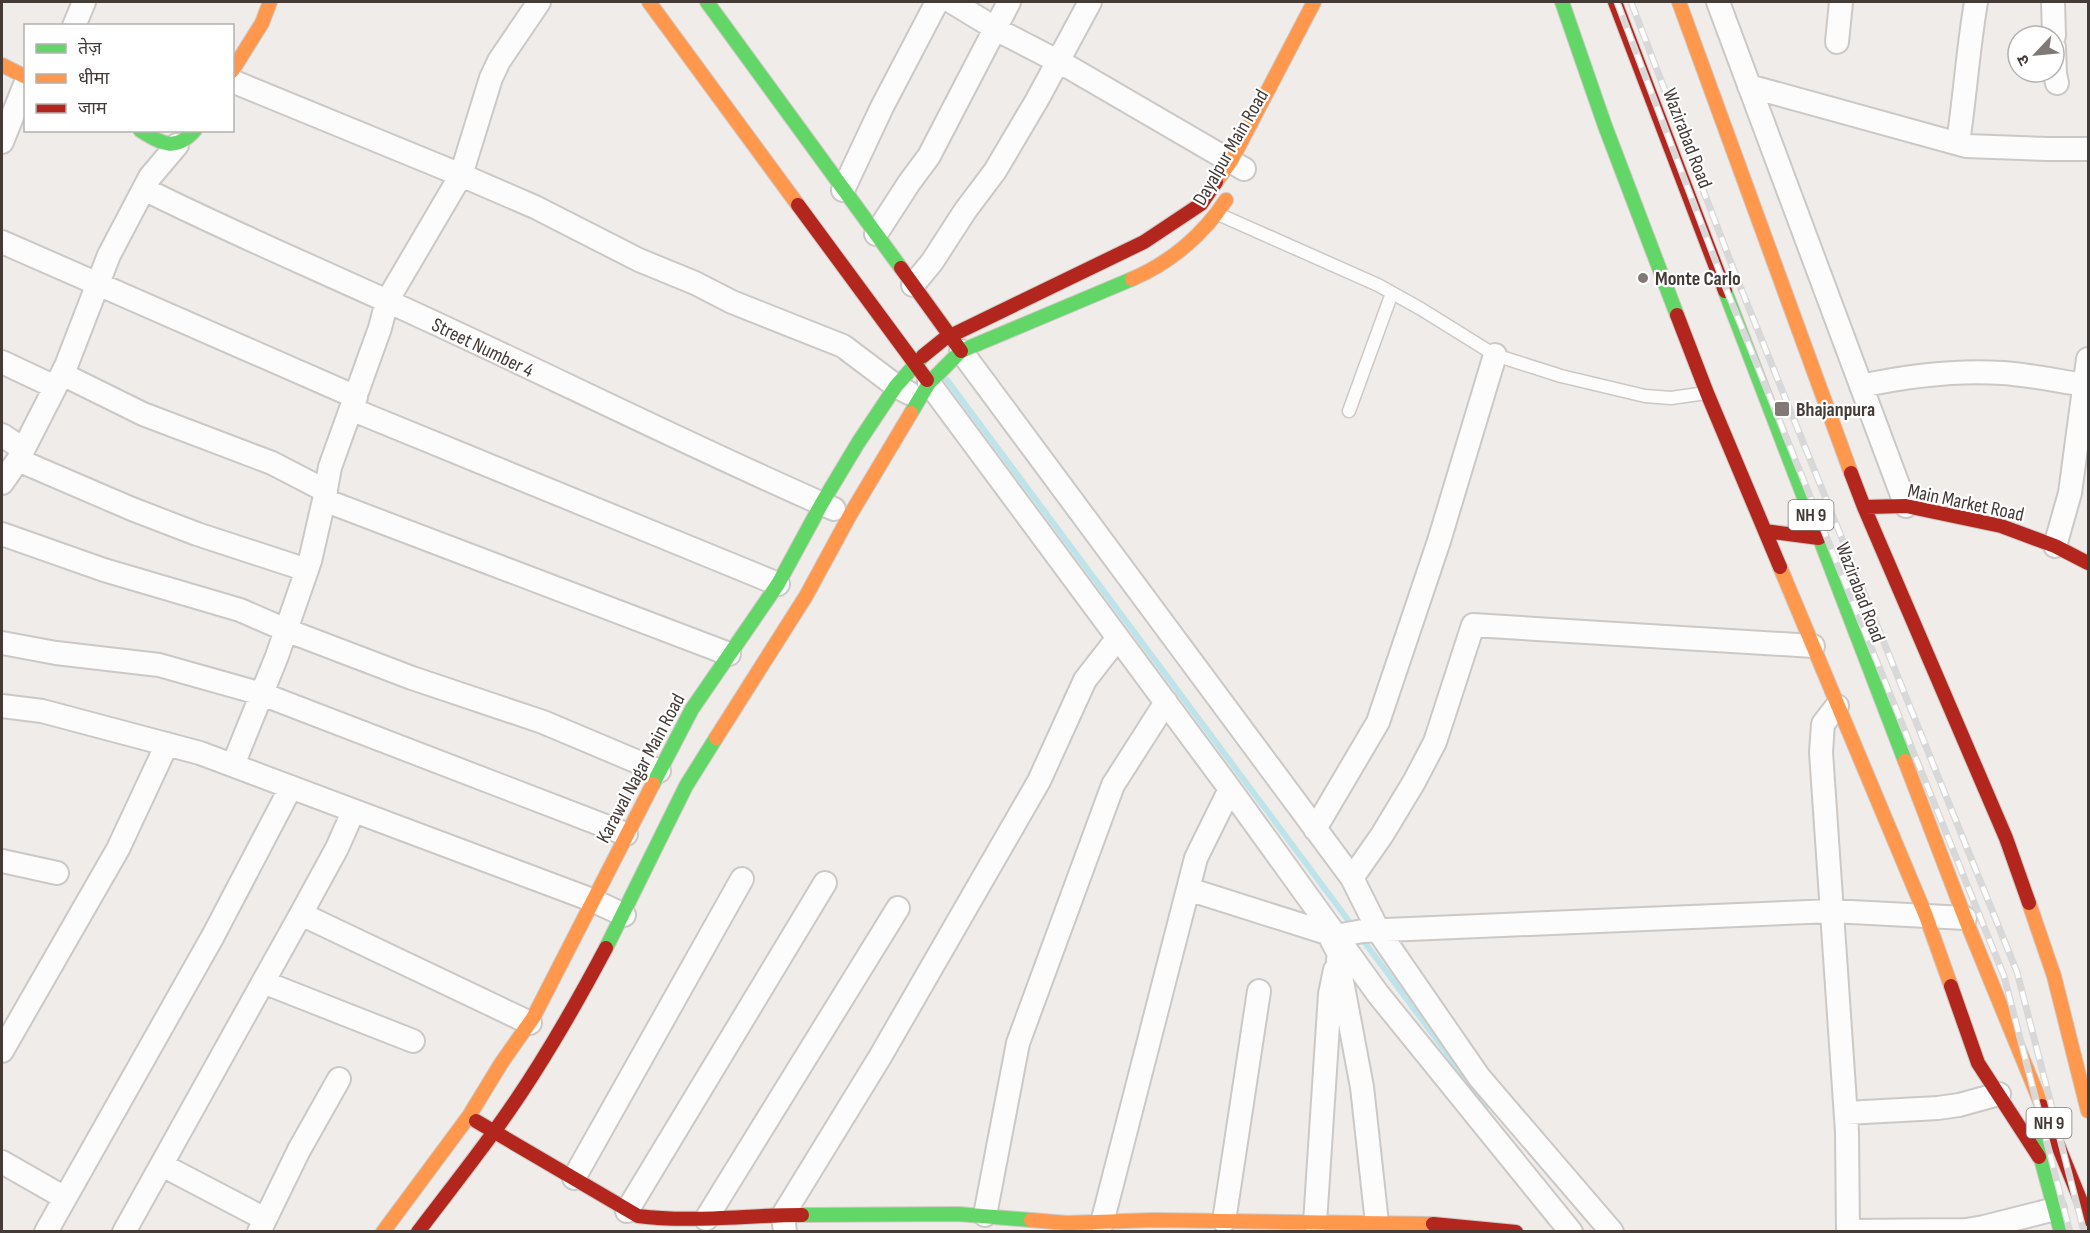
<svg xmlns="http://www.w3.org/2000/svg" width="2090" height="1233" font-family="'Sofia Sans Condensed','Noto Sans Devanagari',sans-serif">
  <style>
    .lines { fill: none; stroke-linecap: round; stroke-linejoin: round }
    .stream { stroke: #bee4e9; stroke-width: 6 }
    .lane-casing { stroke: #cbc8c6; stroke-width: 15 }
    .street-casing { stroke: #cbc8c6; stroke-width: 26 }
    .fast-casing { stroke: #cfc8c3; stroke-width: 16 }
    .slow-casing { stroke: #cfc8c3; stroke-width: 16 }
    .jam-casing { stroke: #cfc8c3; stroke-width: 16 }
    .lane { stroke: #fdfcfc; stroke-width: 12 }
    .street { stroke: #fdfcfc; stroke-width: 22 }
    .fast { stroke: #63d668; stroke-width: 14 }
    .slow { stroke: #ff974d; stroke-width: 14 }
    .jam { stroke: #b3261e; stroke-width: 14 }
    .rail-casing { stroke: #d9d8d8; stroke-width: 7 }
    .rail { stroke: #fff; stroke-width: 4.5; stroke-dasharray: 14; stroke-linecap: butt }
    .poi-dot { fill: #807976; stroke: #fff; stroke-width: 2 }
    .labels { text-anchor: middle; stroke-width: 4.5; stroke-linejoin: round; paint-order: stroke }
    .shield { fill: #fff; stroke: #7c7673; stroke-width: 1.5 }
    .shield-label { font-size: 18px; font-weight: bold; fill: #443b37 }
    .street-label { font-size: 20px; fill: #443b37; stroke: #fff }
    .poi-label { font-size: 20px; font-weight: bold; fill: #443b37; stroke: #fff; text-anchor: start }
  </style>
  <rect width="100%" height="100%" fill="#efecea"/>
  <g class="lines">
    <!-- stream -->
    <path class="stream" d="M947,380L1354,928
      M1360,936L1469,1083L1488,1105"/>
    <!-- lane casing -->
    <g class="lane-casing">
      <path id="lane" d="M1218,214L1378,285L1421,309L1495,355L1561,376L1645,396L1671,398L1706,393
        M1349,411L1392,293"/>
    </g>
    <!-- street casing -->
    <g class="street-casing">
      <path id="street" d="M952,2L1003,33L1067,66L1244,169
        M1718,2L1906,506
        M2053,2L2054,36
        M74,26L84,2
        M1837,42L1841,2
        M2054,47L2055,74L2057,83
        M232,81L461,175L535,207L639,260L695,283L732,302L843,346L896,386L909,393
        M1749,86L1966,146L2047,149H2088
        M2,142L26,82
        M1958,143C1965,96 1968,49 1976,2
        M144,189C224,229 306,264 387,301C537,369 683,443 834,509
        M843,190L882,107L937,2
        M876,234L909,183L929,156L1009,2
        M2,242L356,397
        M913,285L932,262L965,211L995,171L1037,100L1090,2
        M961,351L1352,878L1379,932L1479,1077L1612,1232
        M2,362L55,387
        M62,374L143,414L272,463L326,491
        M929,383L1230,789L1378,994L1571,1232
        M1861,386C1907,376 1956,370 2003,373C2030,375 2058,381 2085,385
        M351,409L778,584
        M2,435L23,449
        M18,460L132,509L197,534L307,570
        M2,483L18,460L66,366L109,255L150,177L177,145
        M324,500L729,654
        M2,534L104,570L240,610L286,630L412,678L543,722L659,771
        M2055,546L2070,493L2088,359
        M2,643L56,653L159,665L262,694L626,834
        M2,706L42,711L200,753L592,900L624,915
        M1837,706L1823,724L1821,752L1847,1132L1848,1232
        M233,765L277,656L310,561L324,500L330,467L380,328L387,301L461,175L491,78L499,61L539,2
        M1315,829L1378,722L1439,541L1495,355
        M2,861L57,873
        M1352,878L1382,835L1414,782L1435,742L1473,625L1813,646
        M1188,889L1327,933L1341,935L1363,931L1832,911L1965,918
        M301,914L530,1023
        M1331,939L1339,954L1338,960L1362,1087L1377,1223
        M263,982L413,1041
        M2,1051L118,849L167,744
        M1846,1113L1938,1108L1959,1105L1999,1094
        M2,1162L65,1198
        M162,1165L265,1219
        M574,1178L742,879
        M627,1211L825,883
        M985,1215L1018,1043L1113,785L1166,702
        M706,1219L898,908
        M1224,1221L1259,991
        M1102,1223L1196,858L1230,789
        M1315,1223L1330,994L1335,970
        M1848,1231L1966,1230L1984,1227L2055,1209
        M46,1232L213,936L291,787
        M124,1232L301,914L337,848L353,812
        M259,1232L299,1150L339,1079
        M785,1232L783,1215L880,1057L1039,781L1085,680L1117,639"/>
    </g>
    <!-- fast casing -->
    <g class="fast-casing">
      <path id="fast" d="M707,2L901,268
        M1562,2L1605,126L1677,315
        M140,130C161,144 176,152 195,130
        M1725,291L1905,761
        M911,413L929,383L961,351L1132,279
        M653,784L692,709L778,584L822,503L858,443L896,386L923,356
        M606,948L686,786L716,738
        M2035,1137L2061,1232
        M802,1215L958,1214L1031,1220"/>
    </g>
    <!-- slow casing -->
    <g class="slow-casing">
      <path id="slow" d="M649,2L798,205
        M1679,2L1851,473
        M2,65L26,77
        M232,71L262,23L270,2
        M1216,182L1231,161L1314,2
        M1132,279C1170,263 1204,234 1226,200
        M1780,567L1926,916L1951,986
        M716,738L806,596L850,515L911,413
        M1905,761L1965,918L2042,1106
        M2029,903L2054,976L2088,1111
        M1031,1220L1067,1223L1154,1220L1433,1224
        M383,1232L469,1116L502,1062L533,1018L653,784"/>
    </g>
    <!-- jam casing -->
    <g class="jam-casing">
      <path id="jam" d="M1615,2L1725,291
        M798,205L927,380
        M901,268L961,351
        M1677,315L1707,393L1780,567
        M923,356L944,339L1144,242L1201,204L1216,182
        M1851,473L1864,507L2006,838L2029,903
        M1864,507L1906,506L2001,526L2055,546L2088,563
        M1765,531L1819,538
        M1951,986L1978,1063L2039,1157
        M2042,1106L2088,1219
        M476,1121L638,1216C692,1223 747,1215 802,1215
        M1433,1224L1516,1232
        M418,1232C443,1199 469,1166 493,1133C536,1075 572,1012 606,948"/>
    </g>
    <!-- lane -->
    <use href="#lane" class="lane"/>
    <!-- street -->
    <use href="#street" class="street"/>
    <!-- fast -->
    <use href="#fast" class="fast"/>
    <!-- slow -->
    <use href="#slow" class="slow"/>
    <!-- jam -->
    <use href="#jam" class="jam"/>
    <!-- rail casing -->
    <g class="rail-casing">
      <path id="rail" d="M1617,2L1725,286L2004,976L2070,1232
        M1631,2L1738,281L2017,972L2084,1232"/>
    </g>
    <!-- rail -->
    <use href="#rail" class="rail"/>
  </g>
  <!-- markers -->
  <g class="poi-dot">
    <circle cx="1643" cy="278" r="6"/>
    <rect x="1774" y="401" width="16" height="16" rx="3"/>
  </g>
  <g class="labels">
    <!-- shield labels -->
    <g class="shield">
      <rect x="1788.5" y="500" width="45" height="30" rx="4.5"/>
      <rect x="2026.5" y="1108" width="45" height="30" rx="4.5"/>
    </g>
    <g class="shield-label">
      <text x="1811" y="521">NH 9</text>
      <text x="2049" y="1129">NH 9</text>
    </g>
    <!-- street labels -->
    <g class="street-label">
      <text transform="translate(1688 138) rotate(69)" y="7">Wazirabad Road</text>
      <text transform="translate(1230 147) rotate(-60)" y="7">Dayalpur Main Road</text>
      <text transform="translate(483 347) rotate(26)" y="7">Street Number 4</text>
      <text transform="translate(1966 502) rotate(12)" y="7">Main Market Road</text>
      <text transform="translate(1861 592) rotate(69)" y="7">Wazirabad Road</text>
      <text transform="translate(640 768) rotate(-62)" y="7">Karawal Nagar Main Road</text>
    </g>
    <!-- poi labels -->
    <g class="poi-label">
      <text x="1655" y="285">Monte Carlo</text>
      <text x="1796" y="416">Bhajanpura</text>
    </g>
  </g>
  <!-- border -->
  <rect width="2090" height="1233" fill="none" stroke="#443b37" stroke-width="6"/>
  <!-- legend -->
  <rect x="24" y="24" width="210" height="108" fill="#ffffff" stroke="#b4b1af" stroke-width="1.5"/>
  <rect x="36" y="44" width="30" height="9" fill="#63d668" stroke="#b4b1af" stroke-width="1.5"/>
  <text x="78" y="54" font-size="18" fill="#443b37">तेज़</text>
  <rect x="36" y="74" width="30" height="9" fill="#ff974d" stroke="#b4b1af" stroke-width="1.5"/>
  <text x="78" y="84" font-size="18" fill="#443b37">धीमा</text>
  <rect x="36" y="104" width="30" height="9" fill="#b3261e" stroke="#b4b1af" stroke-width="1.5"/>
  <text x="78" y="114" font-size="18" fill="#443b37">जाम</text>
  <!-- north arrow -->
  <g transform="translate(2036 54) rotate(244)"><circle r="28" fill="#ffffff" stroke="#b4b1af" stroke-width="1.5"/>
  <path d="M0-4.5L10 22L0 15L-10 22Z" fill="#807976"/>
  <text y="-9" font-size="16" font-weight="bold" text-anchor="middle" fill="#443b37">उ</text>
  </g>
</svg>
